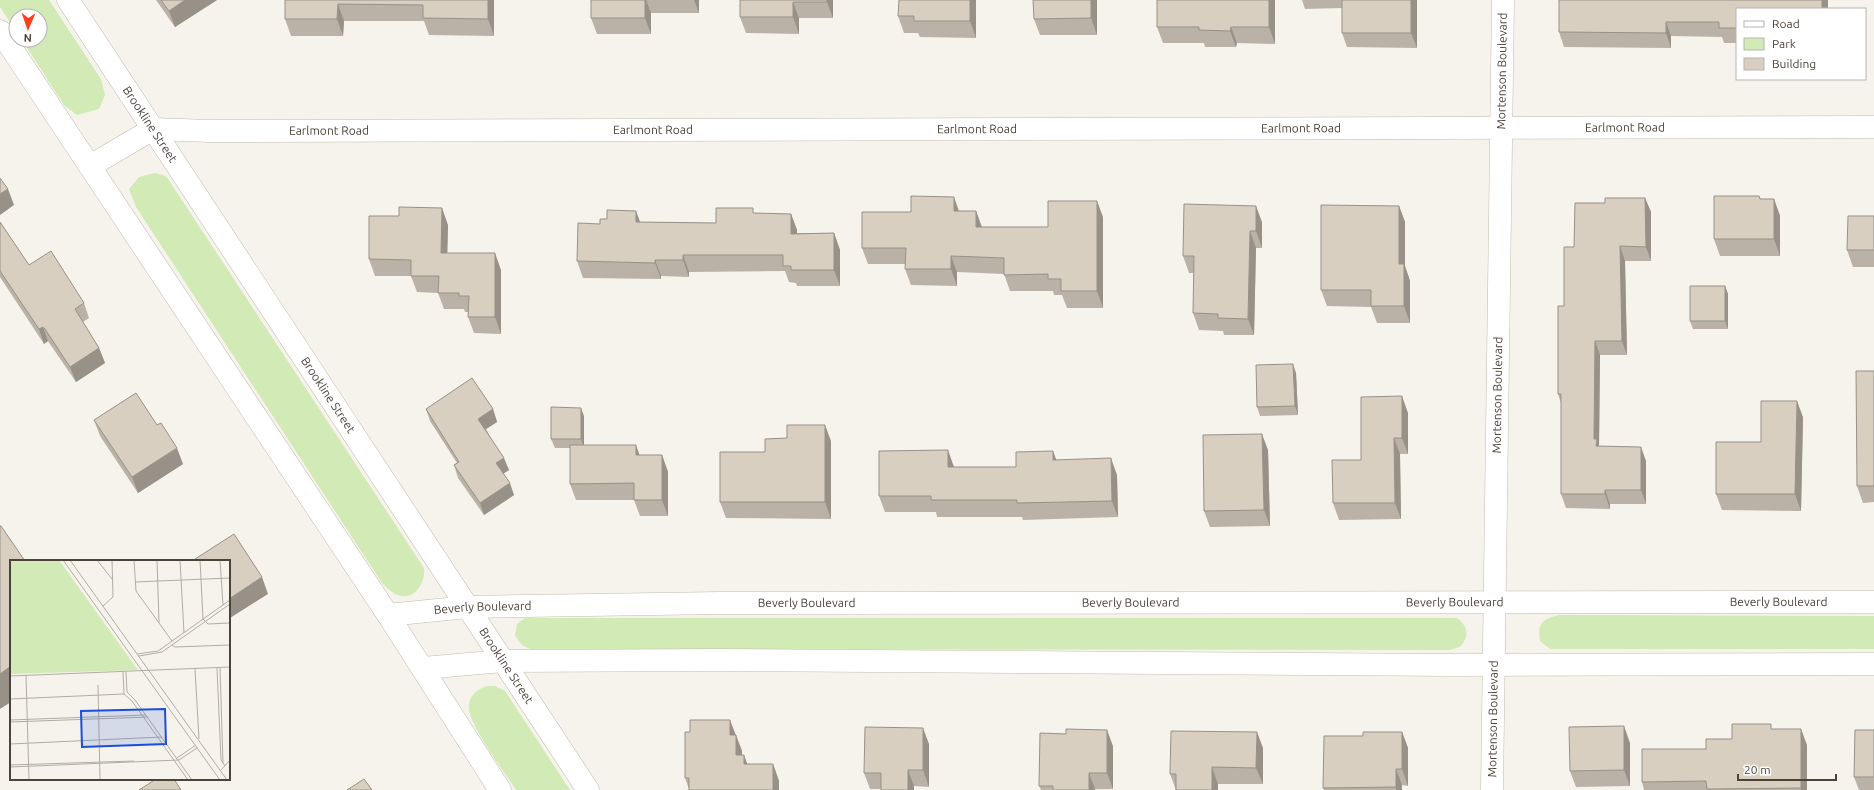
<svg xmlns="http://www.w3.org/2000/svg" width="1874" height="790" font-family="Ubuntu,sans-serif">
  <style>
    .green { fill: #d2eab5 }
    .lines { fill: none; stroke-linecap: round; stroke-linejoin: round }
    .street-casing { stroke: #c2bbae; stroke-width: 23 }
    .street { stroke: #fff; stroke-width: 22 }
    .wall { fill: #bab2a6 }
    .shaded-wall { fill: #979187 }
    .building { fill: #d8cfc1; stroke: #979187 }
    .labels { text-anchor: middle; stroke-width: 3; stroke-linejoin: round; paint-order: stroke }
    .street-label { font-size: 12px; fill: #4b4439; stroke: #fff }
    .inset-road { fill: none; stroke: #b2ada4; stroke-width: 1 }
    .view { fill: #1d4ed8; fill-opacity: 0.15; stroke: #1d4ed8; stroke-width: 2 }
    .inset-edge { fill: none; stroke: #4b4439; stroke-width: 2 }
  </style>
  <rect width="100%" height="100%" fill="#f6f3ec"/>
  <!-- green -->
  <path class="green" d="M0,0H49L101,79L105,95L99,109L77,115L64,105L22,40H40V16H16V31L0,7Z
    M155,173L166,176L424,568C426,584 413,603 395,594C390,591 386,587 382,583L136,207L129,189L139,177Z
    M1559,615L1874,616V649H1550L1540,641C1537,624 1542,619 1559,615Z
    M525,618H1457C1469,627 1469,637 1460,647L1449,650L530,649L522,645L515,636L517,624Z
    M487,686H495L505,691L570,790H516C506,774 466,722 469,705C470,694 478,689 487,686Z"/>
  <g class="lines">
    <!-- street casing -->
    <g class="street-casing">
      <g id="street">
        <path id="s1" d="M68,0L588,790"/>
        <path d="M0,31L388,615L500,790"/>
        <path id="s2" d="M90,166L153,129L209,131L1874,127"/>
        <path id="s3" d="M388,615L467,607L719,603L1874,602"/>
        <path d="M423,668L503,661L718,660L1455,665L1874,664"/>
        <path id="s4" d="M1492,790L1503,0"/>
      </g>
    </g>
    <!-- street -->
    <use href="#street" class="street"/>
  </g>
  <!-- wall -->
  <path class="wall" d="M156,0H217L175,27Z
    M285,0H494V36L429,35L424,21H344L343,36H291L285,19Z
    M591,0H699V13H651V34H597L591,18Z
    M740,0H833V18H799V34L746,33L740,17Z
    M976,0V38L920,37L918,33H904L898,16Z
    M1033,0H1097V35H1040L1034,19Z
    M1275,0V44L1237,43L1236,47H1205L1204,43H1163L1157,27Z
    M1302,0H1417V48L1347,47L1342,33V8L1305,9Z
    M1559,0H1828V9H1737V43H1724L1722,37L1671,36V48L1564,47L1559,32Z
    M1759,196L1761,199H1774L1780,216V256H1720L1714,239Z
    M1645,198L1651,212V261H1625L1627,355H1600L1599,446L1646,461V504H1610V509L1566,508L1561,494V403L1558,394L1564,306L1574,247L1605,203Z
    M1399,206L1405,222V266L1410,281V323H1377L1371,307L1327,306L1321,290Z
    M959,211H976L982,227H1048L1103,217V308H1067L1062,295H1054L1053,291H1010L1004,274L957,272V286L911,285L905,269V264H868L862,248Z
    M755,213L791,214L797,230V233H834L840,250V286H797L796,283L789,282L785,271L689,272V277L661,276V279L583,278L577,261L640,222L716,223Z
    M1874,216V267H1853L1847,250Z
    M0,222L29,265L84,303L89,318L83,322L99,348L105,363L76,382L50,344L48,341L44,344L0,277Z
    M1262,222V248H1256L1254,335H1224L1223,331L1199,330L1193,313L1194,273H1189L1183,256Z
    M448,225L447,253L501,270V334L474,333L468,317V312H465L464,309H444L438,293L417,292L411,276H375L369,259Z
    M1725,286L1728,294V329H1693L1690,321Z
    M1874,371V502L1863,503L1857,486Z
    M1296,373L1298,415L1260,416L1257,407Z
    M426,409H493L497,422L486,429L509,470L503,474L514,495L484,515L458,478L454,465L457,463L430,421Z
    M1408,413V454H1400L1401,519L1339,520L1333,503L1361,460Z
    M584,416V445L639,455H662L668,472V516H640L634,500H576L570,484V448H555L551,439Z
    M1803,417L1801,511L1722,510L1716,494L1761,442Z
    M94,420L183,464L138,493L100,436Z
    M831,441V519L726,518L720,502L765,452Z
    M1268,450L1270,526L1210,527L1204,511Z
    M1053,451L1056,460L1117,475L1118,517L1023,520L1022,517H937L936,512H885L879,496L954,467H1016Z
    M1773,729L1807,745V790H1644L1642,782L1706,749L1732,739Z
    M1874,730V790H1859L1854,777Z
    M1402,732L1408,748V786L1402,785V790H1324L1323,788L1363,736Z
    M736,735L742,751V755L747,764H773L779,781L689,789L685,778Z
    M1630,743V786L1576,787L1570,771Z
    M929,744V787L914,786V790H881V789H870L864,773Z
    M1113,746V789L1041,790L1039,786Z
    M1263,748V784H1218V790H1176L1170,774Z"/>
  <!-- shaded-wall -->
  <path class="shaded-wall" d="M185,0H217L175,27L169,11Z
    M488,0H494V36L488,19Z
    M645,0H646L651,13V34L645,18Z
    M694,0H699V13Z
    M827,0H833V18L827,2Z
    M970,0H976V38L970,21Z
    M1091,0H1097V35L1091,18Z
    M1269,0H1275V44L1269,27Z
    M1411,0H1417V48L1411,33Z
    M1822,0H1828V9H1822Z
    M793,2L799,18V34L793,17Z
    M338,4L344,21L343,36L337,19Z
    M1666,22L1671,36V48L1666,33Z
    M1231,27L1237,43L1236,47L1230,31Z
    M8,189L14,205L0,215V194Z
    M954,197L960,214L954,211Z
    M1645,198L1651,212V261L1646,247Z
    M1774,199L1780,216V256L1774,239Z
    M1097,201L1103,217V308L1097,291Z
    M1256,206L1262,222V248L1256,231Z
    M1399,206L1405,222V266L1410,281V323L1404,306L1399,264Z
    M442,208L448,225L447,269L441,253Z
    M636,211L642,227L636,222Z
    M976,211L982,228L976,227Z
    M791,214L797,230V250L791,234Z
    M1250,231L1256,248L1254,335L1248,319Z
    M834,233L840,250V286L834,270Z
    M1620,246L1625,261L1627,355L1622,341Z
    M495,253L501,270V334L495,317Z
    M683,255L689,272V277L683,260Z
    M951,256L957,272V286L951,269Z
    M655,260L661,276V279L655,263Z
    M1725,286L1728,294V329L1725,321Z
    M43,327L48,341L44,344L39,329Z
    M1595,341L1600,355L1599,446L1601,461L1594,439Z
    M99,348L105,363L76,382L70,367Z
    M1293,364L1296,373L1298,415L1295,406Z
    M1402,396L1408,413V454L1402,438Z
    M1797,401L1803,417L1801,511L1795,494Z
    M581,408L584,416V448L581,439Z
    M493,409L497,422L483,431L478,419Z
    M825,425L831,441V519L825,502Z
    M1262,434L1268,450L1270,526L1264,510Z
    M1394,438L1400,454L1401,519L1395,503Z
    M636,445L642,462L636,455Z
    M1641,447L1646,461V504L1641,490Z
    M177,448L183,464L138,493L132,477Z
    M948,450L954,467H948Z
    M1053,451L1059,467L1053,460Z
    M662,455L668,472V516L662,500Z
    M504,458L509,470L501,475L496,463Z
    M1111,458L1117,475L1118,517L1112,501Z
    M510,483L514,495L484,515L480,503Z
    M1605,490L1610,504V509L1605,494Z
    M262,577L268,594L230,618L229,616V599Z
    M11,666V702L0,709V674Z
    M730,720L742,751V772L736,755L730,735Z
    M1624,726L1630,743V786L1624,770Z
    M923,728L929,744V787L923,770Z
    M1801,729L1807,745V790H1801Z
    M1107,730L1113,746V789L1107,773Z
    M1257,732L1263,748V784L1256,768Z
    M1402,732L1408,748V786L1402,769Z
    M744,755L750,771L744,764Z
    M773,764L779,781V790H773Z
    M1212,767L1218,784V790H1212Z
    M1396,769L1402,785V790H1396Z
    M908,770L914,786V790H908Z
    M1089,773L1095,789V790H1089Z"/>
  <!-- building -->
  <path class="building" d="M161,0H185L169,11Z
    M285,0H488V19L423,18V5L338,4L337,19H285Z
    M591,0H645V18H591Z
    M740,0H827V2H793V17H740Z
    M899,0H970V21H914V16H898Z
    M1033,0H1091V18L1034,19Z
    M1157,0H1269V27H1231L1230,31L1199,30V27H1157Z
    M1342,0H1411V33H1342Z
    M1559,0H1822V9H1737V28H1719V22H1666V33L1559,32Z
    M0,178L8,189L0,194Z
    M911,196L954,197V211H976V227H1048V201H1097V291H1061V279H1048V274L1004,275V258L951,256V269H905L906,248H862V212H911Z
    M1714,196H1759L1760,199H1774V239H1714Z
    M1605,198H1645L1646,247L1620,246L1622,341H1595L1594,439H1597L1596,446L1641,447V490H1605V494H1561V394H1558V306H1564V247H1574L1575,203H1605Z
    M1184,204L1256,206V231H1250L1248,319L1218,318V314L1193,313L1194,256H1183Z
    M1321,205L1399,206V264H1404V306H1371V290H1321Z
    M399,207L442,208L441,253H495V317H468L469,296H459V293H438L439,276H411V260L369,259V216H399Z
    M716,208H753V213L791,214V234L834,233V270H791V266H783V255H683V260H655V263L577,261L578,223L600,224V219H607V210L636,211V222L716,223Z
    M1848,216H1874V250H1847Z
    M0,222L29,265L51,251L84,303L75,309L99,348L70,367L45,329L43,327L39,329L0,271Z
    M1690,286H1725V321H1690Z
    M1293,364L1295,406L1257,407L1256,365Z
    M1856,371H1874V486H1857Z
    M472,378L493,409L478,419L504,458L496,463L510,483L480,503L454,465L459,462L426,409Z
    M136,393L157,425L161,423L177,448L132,477L94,420Z
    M1402,396V438H1394L1395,503H1333L1332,460H1361V397Z
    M1761,401H1797L1795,494H1716V442H1761Z
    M551,407L581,408V439H551Z
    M787,425H825V502H720V452H765V439L787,438Z
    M1262,434L1264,510L1204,511L1203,435Z
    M570,445H636V455H662V500H634V483L570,484Z
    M948,450V467H1016V452L1053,451V460L1111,458L1112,501L1017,503V500H931V496H879V451Z
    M0,526H1L25,561H11V666L0,674Z
    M234,534L262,577L229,599V561H197L195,559Z
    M690,720H730V735H736V755H744V764H773V790H689V778H685V732H690Z
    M1732,724H1771V729H1801V788L1707,789L1706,781L1642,782V749H1706V739H1732Z
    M1624,726V770L1570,771L1569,727Z
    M865,727L923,728V770H908V790H881V773H864Z
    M1066,729L1107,730V773H1089V790H1053V786H1039L1040,733L1066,734Z
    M1855,730H1874V777H1854Z
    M1171,731L1257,732L1256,768L1212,767V790H1176V774H1170Z
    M1363,732H1402V769H1396V787L1323,788L1324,736H1363Z
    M156,779H174L181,790H139Z
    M364,779L372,790H347Z"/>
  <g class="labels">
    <!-- street labels -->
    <g class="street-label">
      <text dy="4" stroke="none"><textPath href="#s4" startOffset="719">Mortenson Boulevard</textPath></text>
      <text dy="4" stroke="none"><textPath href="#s1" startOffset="149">Brookline Street</textPath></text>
      <text dy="4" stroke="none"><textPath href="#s2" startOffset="1545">Earlmont Road</textPath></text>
      <text dy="4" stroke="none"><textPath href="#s2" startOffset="1221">Earlmont Road</textPath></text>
      <text dy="4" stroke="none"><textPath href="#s2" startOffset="897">Earlmont Road</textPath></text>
      <text dy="4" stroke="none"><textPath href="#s2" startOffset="249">Earlmont Road</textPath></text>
      <text dy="4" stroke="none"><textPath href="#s2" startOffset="573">Earlmont Road</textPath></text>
      <text dy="4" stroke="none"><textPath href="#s1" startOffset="473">Brookline Street</textPath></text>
      <text dy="4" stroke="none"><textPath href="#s4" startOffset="395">Mortenson Boulevard</textPath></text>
      <text dy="4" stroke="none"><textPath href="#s3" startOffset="1391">Beverly Boulevard</textPath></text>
      <text dy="4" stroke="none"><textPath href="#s3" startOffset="419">Beverly Boulevard</textPath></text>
      <text dy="4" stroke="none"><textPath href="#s3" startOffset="743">Beverly Boulevard</textPath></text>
      <text dy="4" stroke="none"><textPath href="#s3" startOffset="1067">Beverly Boulevard</textPath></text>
      <text dy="4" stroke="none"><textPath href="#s3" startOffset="95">Beverly Boulevard</textPath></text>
      <text dy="4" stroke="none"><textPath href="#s1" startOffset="797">Brookline Street</textPath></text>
      <text dy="4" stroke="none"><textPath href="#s4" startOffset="71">Mortenson Boulevard</textPath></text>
    </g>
  </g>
  <!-- overview -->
  <g transform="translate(10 560)">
    <rect width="220" height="220" fill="#f6f3ec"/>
    <path d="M0,0H49L128,110L0,114Z" fill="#d2eab5"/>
    <path class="inset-road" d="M53,0L210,220M60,0L217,220M87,0L102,19M124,0L126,31L162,81M147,0L149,62M170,0L174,73M190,0L193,59L198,64L220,63M210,0L213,45M125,22L220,18M93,46L103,37L102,0M162,85L165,87L220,85M127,94L148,91L220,40M129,96L152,92L220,44M207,108L211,200L215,206M210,108L213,203M185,109L189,179M113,112L114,134L122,141L178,220M116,112L117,132L125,140L182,220M16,115L19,220M0,116L220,107M88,125L90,220M0,139L114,134M0,160L136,155M0,162L138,157M0,184L152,177M167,198L186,185M0,205L124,201M0,207L169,200L187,188M211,210L220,200"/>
    <path class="view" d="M155,149L156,184L72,187L71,151Z"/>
    <rect width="220" height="220" class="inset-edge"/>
  </g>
  <!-- legend -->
  <rect x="1736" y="8" width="130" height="72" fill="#ffffff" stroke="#b7b4b0"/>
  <rect x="1744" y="21" width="20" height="6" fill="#ffffff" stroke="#b7b4b0"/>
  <text x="1772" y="28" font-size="12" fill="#4b4439">Road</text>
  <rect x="1744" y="38" width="20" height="12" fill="#d2eab5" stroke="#b7b4b0"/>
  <text x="1772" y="48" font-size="12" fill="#4b4439">Park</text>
  <rect x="1744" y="58" width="20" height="12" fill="#d8cfc1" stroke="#b7b4b0"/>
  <text x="1772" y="68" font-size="12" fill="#4b4439">Building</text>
  <!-- north arrow -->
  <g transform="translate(28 28) rotate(182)"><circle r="19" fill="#ffffff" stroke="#b7b4b0"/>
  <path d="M0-3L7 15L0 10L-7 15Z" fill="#fc3f1d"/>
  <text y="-6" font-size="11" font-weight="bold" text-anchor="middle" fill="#4b4439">N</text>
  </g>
  <!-- scale -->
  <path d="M1738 774v6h98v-6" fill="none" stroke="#4b4439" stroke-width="2"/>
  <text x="1744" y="774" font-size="12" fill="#4b4439" stroke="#ffffff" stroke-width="3" paint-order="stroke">20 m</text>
</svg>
